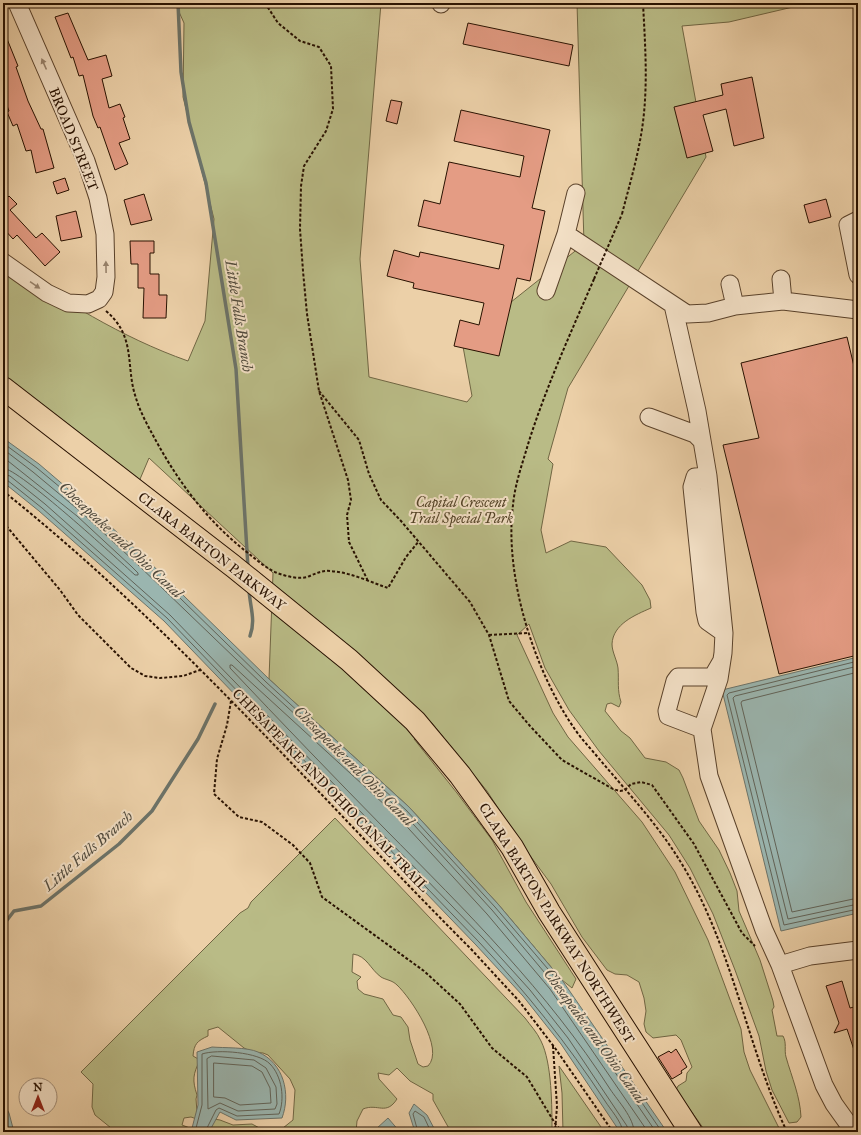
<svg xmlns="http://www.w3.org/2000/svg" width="861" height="1135" font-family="'IM FELL Great Primer',serif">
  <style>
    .green { fill: #b9bb86; stroke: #706643; fill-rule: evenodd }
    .water { fill: #9ab5af; stroke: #6c7369 }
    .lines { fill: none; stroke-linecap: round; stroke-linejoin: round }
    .shore { stroke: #616358; stroke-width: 1 }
    .stream { stroke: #6c7369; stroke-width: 3.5 }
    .building { fill: #e49c84; stroke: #281100 }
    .minor-casing { stroke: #59412a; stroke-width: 19 }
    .highway-casing { stroke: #281100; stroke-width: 24 }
    .path { stroke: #281100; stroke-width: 2; stroke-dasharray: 3 2; stroke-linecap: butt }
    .minor { stroke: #f3e0c6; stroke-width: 17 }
    .highway { stroke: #ecd0a8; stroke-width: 22 }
    .path-bridge { stroke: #281100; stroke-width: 2; stroke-dasharray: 3 2; stroke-linecap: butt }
    .oneway { fill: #98836d }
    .labels { text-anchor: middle; stroke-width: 4; stroke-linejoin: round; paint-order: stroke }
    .street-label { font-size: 14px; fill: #281100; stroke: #f3e0c6 }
    .park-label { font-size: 14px; font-style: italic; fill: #544428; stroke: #f3e0c6 }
    .water-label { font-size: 15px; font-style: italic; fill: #504a3d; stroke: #f3e0c6 }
  </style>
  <rect width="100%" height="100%" fill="#ecd0a8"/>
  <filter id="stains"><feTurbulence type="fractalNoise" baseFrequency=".005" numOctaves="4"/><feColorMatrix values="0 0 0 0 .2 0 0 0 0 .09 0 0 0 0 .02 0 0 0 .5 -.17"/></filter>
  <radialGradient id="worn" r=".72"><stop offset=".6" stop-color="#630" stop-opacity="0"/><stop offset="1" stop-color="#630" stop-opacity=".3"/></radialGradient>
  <!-- green -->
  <path class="green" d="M175,3H381L360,259L369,377L467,402L472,396L462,341L584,244L577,3H810L729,22L682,26L706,157L568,388L548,459L553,464L541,530L546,553L571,541L606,547L642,585L650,600L651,608C635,615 613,624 612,644C612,652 617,660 618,668C619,681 617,690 621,702L619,707L611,703L607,704L605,711L621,731L630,738L645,758L666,762L679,770L683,778L699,821L719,850L730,873L737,891L739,911L760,960L773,1001L774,1007L772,1010L777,1036H783C787,1043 784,1050 786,1057C792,1078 800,1096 801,1117L797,1122L789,1123L772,1090L766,1071L759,1036L735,970L713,914L690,868L669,835L599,751L569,710L545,668L529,624L517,635L553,713L568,737L642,822L675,872L708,940L741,1029L744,1052L750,1070L781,1132H706L676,1090L678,1086L686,1081L687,1073L692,1067L681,1040L676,1035L653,1038L646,1032L644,1024L646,1011L644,998L639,982L627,975L615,974L607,970L582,937L551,884L520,842L487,791L431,722L414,739L457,793L492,840L526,902L576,979L572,988L562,980L498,904L409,807L269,679L273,573L149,458L135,491L3,388V261C63,300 120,337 188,361L205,321L214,219L183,97L184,23Z
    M335,818L525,1018C530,1025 537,1032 541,1041C552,1063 552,1107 552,1132H451L433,1100V1094L410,1081L397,1068L389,1075L378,1073L379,1079L397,1099C386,1116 378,1103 363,1109L357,1121L356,1132H206L202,1121L191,1117L184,1118L182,1125L195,1130L194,1132H116L95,1115L92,1107L93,1084L81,1072L240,913L248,908L251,902ZM353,954C367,956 370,969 381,977C386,980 392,980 397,985C411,998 445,1049 428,1066L423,1067L418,1064L410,1040L408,1027L401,1017L393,1015L383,999L364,994L358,989L357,981L361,977L352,972ZM218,1027L244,1048L252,1052L263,1053L268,1055L290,1079L295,1090L293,1120L283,1128L269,1131L263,1130L252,1124L233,1125L220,1120L207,1118L197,1112L196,1099L197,1095C192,1080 193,1074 200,1060L193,1056C194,1044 197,1041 208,1036V1030Z
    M559,1066L601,1127L604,1132H563L562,1093Z"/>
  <!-- water -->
  <path class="water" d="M3,438L39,464L87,505L142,555L269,679L409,807L498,904L562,980L667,1132H620L561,1044L523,996L476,945L164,621L39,511L3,482Z
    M858,657V913L781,931L722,690Z
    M212,1047C224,1048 247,1047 258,1052C284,1063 291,1094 282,1118L236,1120L220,1112L209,1132H191L198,1105L197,1052Z
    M3,1102L9,1113L14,1132H3Z
    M414,1104L427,1115L436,1132H415L409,1113Z
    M388,1118L400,1132H377L376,1129Z"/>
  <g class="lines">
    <!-- shore -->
    <path class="shore" d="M3,443L37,468L85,508L139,558L266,682L406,810L495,907L559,982L662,1132
      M3,449L33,472L81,512L135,562L263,685L403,813L492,910L555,985L656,1132
      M3,457L77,516L131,566L138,573V575H135C116,558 20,469 3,468
      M3,474L10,476L45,504L170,615L483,938L530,990L568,1038L627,1126L628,1132
      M3,479L7,480L42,508L167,618L479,942C526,992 567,1043 605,1101C610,1109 622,1122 623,1132
      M858,661L729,693L727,695L784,925L858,909
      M858,666L735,696L733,698L788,919L858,904
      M858,672L742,701L741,703L792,912L858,898
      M212,1056L254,1060L266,1068L276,1087L277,1104L275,1109L238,1111L220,1103L208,1109L207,1059Z
      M214,1063L252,1066L262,1072L270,1088L271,1103L240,1105L225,1098L214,1097Z
      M195,1132L202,1105V1054C217,1049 259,1052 270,1064C282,1076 285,1099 279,1114L237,1116L219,1108L216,1110L205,1132
      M418,1132L413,1114L415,1111L424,1117L431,1132
      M634,1132C634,1118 618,1101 610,1089C548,992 466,911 385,829C333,776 281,722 230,668V665H232L398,817L487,914L550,989L648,1132"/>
    <!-- stream -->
    <path class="stream" d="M178,3L181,72L189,122L206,183L236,369L248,568
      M249,590C250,607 256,620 250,636
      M3,937L4,924L14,911L41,906L119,844L152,811L198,739L215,704"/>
  </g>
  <!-- building -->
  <path class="building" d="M68,13L88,60L106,55L112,76L102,79L109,108L120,104L125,117L123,118L130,139L119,143L128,164L115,170L100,127L98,128L93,116L83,75L79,76L73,57L71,58L55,17Z
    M468,23L573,45L569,66L463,44Z
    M3,29L18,66L16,67L28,101L41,129H43L54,168L36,173L31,150L26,151L17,124L13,126L7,112L9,111L3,95Z
    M752,77L764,138L734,146L726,109L703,115L713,151L687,158L674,107L723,95L721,84Z
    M391,100L402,102L397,124L386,121Z
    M461,110L550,130L532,208L545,211L530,281L517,278L499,356L454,346L460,320L479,325L484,303L413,288L414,283L387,276L394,250L419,257L420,252L499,269L504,245L418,226L424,200L440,204L449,162L520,177L524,156L454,141Z
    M65,178L69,190L57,194L53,182Z
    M144,194L152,220L131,225L124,200Z
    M9,196L17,204L10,210L36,238L42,233L60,252L45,266L17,235L13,239L3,228V202Z
    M826,199L831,217L809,223L804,205Z
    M76,211L82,237L61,241L56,216Z
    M130,241H154V253H150V274H159V295H167L166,318H143L144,288H138V264H131Z
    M847,337L858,383V655L779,674L723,445L759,438L741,363Z
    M842,981L850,1008L858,1006V1056H856L847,1029L834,1033L839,1023L826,986Z
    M676,1049L687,1067L681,1071L682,1073L672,1079L658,1057L669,1051L671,1053Z"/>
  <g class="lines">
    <!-- minor casing -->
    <g class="minor-casing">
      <path id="minor" d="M441,4V3
        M858,220L848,225L858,275
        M566,234L687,314L708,313L735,306L783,301L858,310
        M3,262L47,293L68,303L88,304L99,299L104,292L106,277L105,234L98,198L86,161L17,3
        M781,279L783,301
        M730,284L735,306
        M546,291L566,234L576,193
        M673,305L697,411L708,476L724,633L723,653L719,679L702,729L709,776L764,930L780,965L824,1085L834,1104L854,1132
        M649,417L695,434L702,441
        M708,476L695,477L692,487L705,612L707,621L724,633
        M702,729L668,716L667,711L675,681L678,677H711L714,674L721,662
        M780,965L810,956L858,950"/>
    </g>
    <!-- highway casing -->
    <g class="highway-casing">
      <path id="highway" d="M3,388L233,566L349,660L415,721L460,775L512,847L549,912L691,1132"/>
    </g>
    <!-- path -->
    <path class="path" d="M265,3L278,23L300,41L319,47L331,66L333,109L326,131L304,166L301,186L300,229L303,271L307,314L319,391L348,480L351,500L347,515L349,542L368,581
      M622,214C630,183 639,153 643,122C648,82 645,43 643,3
      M594,279C571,332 547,385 529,441C523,462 515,483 513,505C504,576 534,670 574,728C582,740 592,750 601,761C628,793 658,825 680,861C732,944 746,1044 787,1132
      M106,311C137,337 125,367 136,398C140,412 148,426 155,439C179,483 208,522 248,553C258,561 268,570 280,574C289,577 299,579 307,577C315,574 322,570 330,571C350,572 370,582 388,588L406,557L419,541
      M319,391L359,440L369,474L381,500L401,521L470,602L489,635L509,701L530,726L562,760L613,789L620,791L625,790L631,784L641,782L652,785L694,844L742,933L755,946
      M3,491C174,627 317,795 471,949L519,1001L555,1048L613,1132
      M3,522L60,590L78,615L131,668L145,676L160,678L183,676L200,670
      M489,635L529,633
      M231,701L227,725L217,759L214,794L239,817L262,822L293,845L310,863L322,897L424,971L460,1004L492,1048L527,1077L556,1125L563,1132
      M553,1046L557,1106L555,1132"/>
    <!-- minor -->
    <use href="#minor" class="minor"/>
    <!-- highway -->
    <use href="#highway" class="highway"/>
    <!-- path-bridge -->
    <path class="path-bridge" d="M594,279L622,214"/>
  </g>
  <!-- one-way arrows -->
  <defs><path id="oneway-solid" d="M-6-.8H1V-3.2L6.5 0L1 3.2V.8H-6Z"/></defs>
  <g class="oneway">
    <use href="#oneway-solid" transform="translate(44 64) rotate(-114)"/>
    <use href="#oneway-solid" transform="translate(106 267) rotate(-91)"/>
    <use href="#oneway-solid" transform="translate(35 285) rotate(34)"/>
  </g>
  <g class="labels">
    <!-- street labels -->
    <g class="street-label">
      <text transform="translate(74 139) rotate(68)" y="5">BROAD STREET</text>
      <text transform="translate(212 551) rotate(38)" y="5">CLARA BARTON PARKWAY</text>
      <text transform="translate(331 790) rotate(46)" y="5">CHESAPEAKE AND OHIO CANAL TRAIL</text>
      <text transform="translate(557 923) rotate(58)" y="5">CLARA BARTON PARKWAY NORTHWEST</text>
    </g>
    <!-- park labels -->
    <g class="park-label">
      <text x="461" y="507">Capital Crescent<tspan x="461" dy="16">Trail Special Park</tspan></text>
    </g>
    <!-- water labels -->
    <g class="water-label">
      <text transform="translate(239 316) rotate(81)" y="5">Little Falls Branch</text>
      <text transform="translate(121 540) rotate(43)" y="5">Chesapeake and Ohio Canal</text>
      <text transform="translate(354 766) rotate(45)" y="5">Chesapeake and Ohio Canal</text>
      <text transform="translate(88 851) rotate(-41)" y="5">Little Falls Branch</text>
      <text transform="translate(595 1036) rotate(54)" y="5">Chesapeake and Ohio Canal</text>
    </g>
  </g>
  <!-- margin -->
  <rect width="861" height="1135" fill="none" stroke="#ecd0a8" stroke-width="16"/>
  <rect x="4" y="4" width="853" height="1127" fill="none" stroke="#281100" stroke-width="2"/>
  <rect x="8" y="8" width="845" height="1119" fill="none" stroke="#281100"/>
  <!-- north arrow -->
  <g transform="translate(38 1097)"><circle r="19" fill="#f3e0c6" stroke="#a28d77"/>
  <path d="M0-3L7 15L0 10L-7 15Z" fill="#8f2418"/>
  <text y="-6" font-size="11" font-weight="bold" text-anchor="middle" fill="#281100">N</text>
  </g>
  <rect width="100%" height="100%" filter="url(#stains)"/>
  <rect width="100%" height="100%" fill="url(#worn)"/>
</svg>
